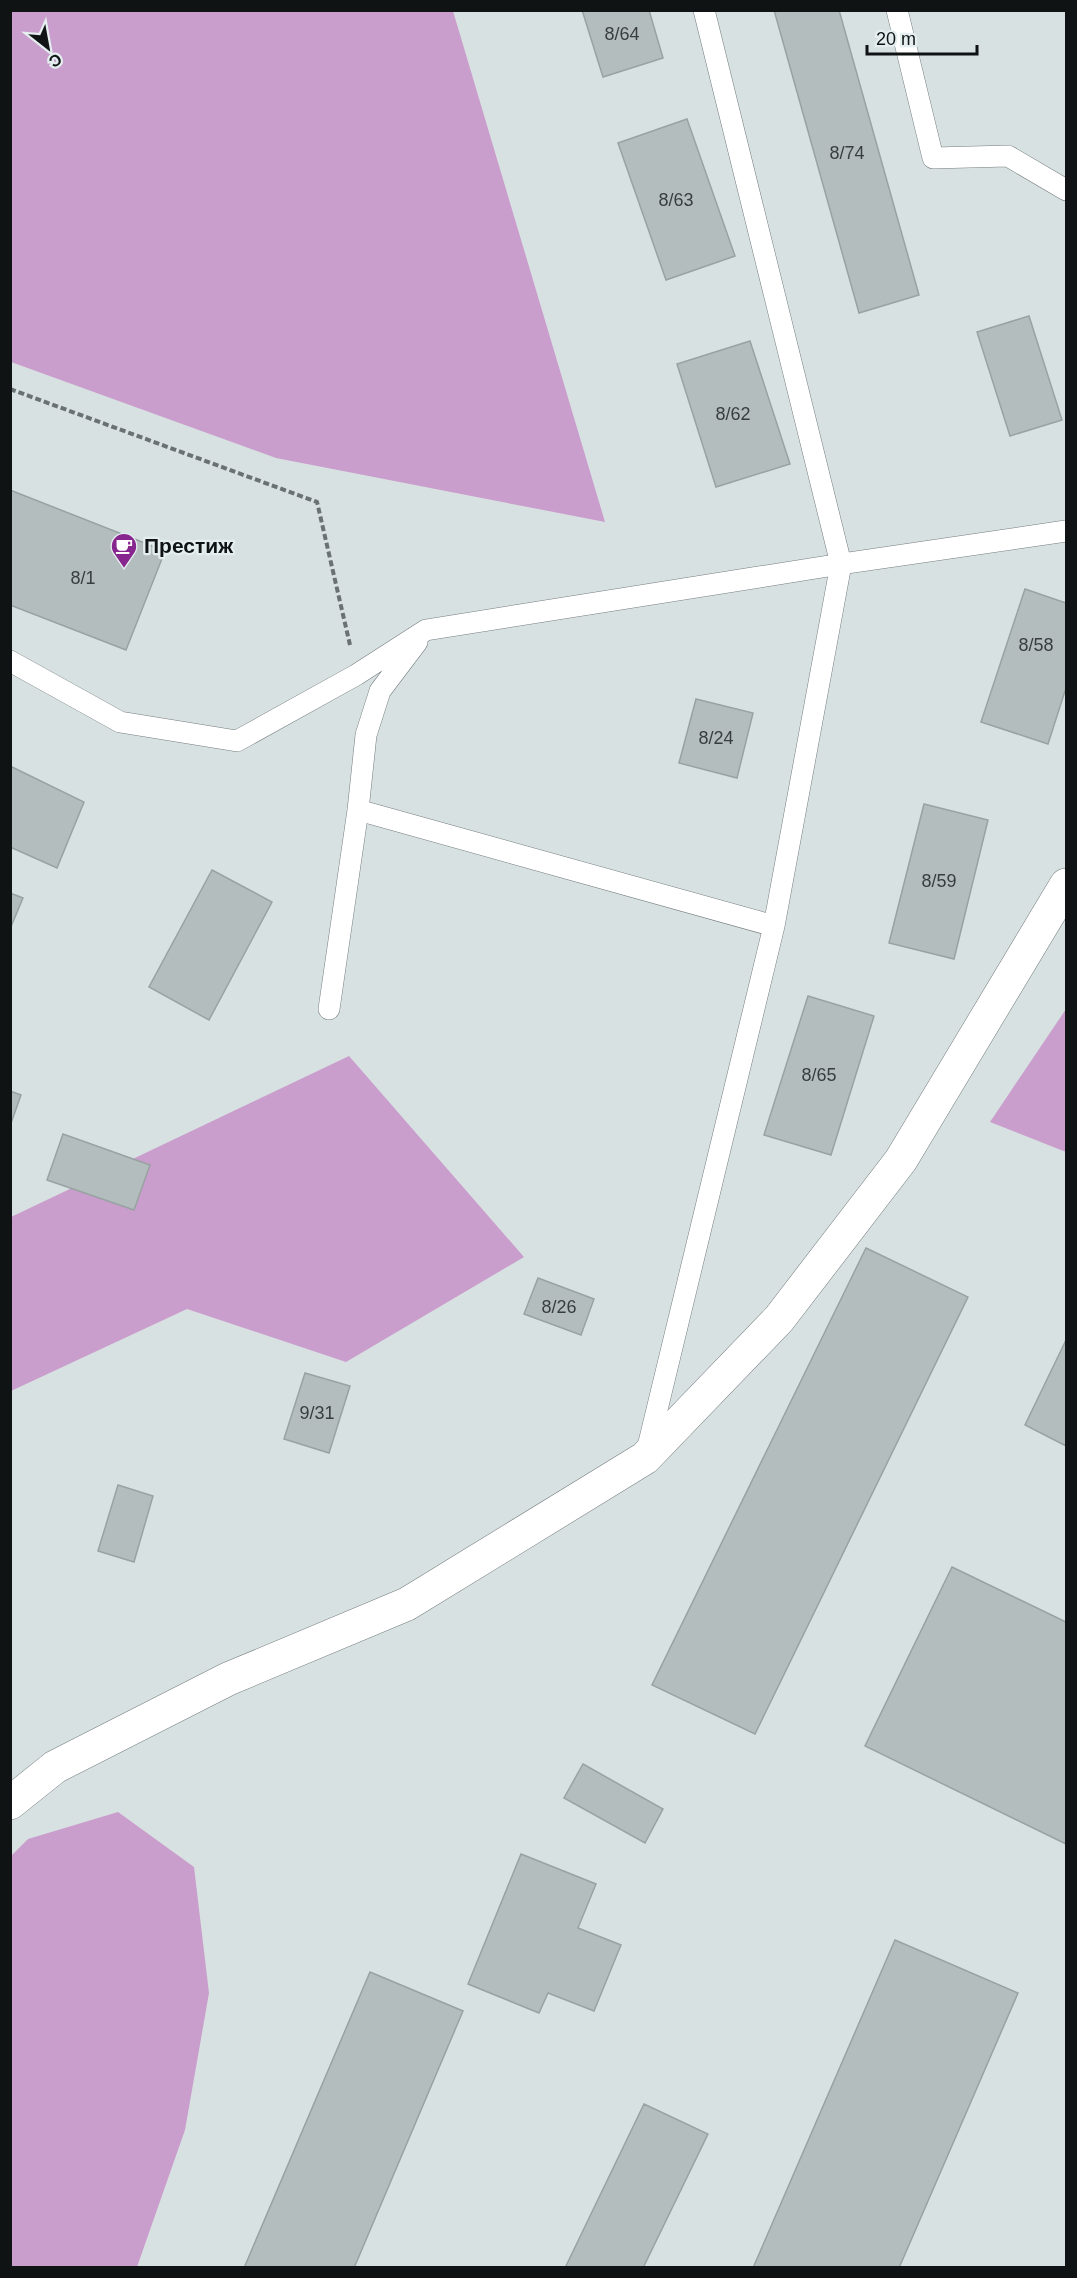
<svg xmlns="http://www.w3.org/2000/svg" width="1077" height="2278" font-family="Arial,sans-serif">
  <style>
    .green { fill: #ca9ecc }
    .building { fill: #b4bdbd; stroke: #99a2a2; stroke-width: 1.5 }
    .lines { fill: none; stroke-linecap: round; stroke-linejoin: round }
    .service-casing { stroke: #757d7e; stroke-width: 22 }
    .tertiary-casing { stroke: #757d7e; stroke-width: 34 }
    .path { stroke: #6a7171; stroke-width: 4; stroke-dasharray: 6 3; stroke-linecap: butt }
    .service { stroke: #fff; stroke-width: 21 }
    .tertiary { stroke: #fff; stroke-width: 33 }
    .labels { text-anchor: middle; stroke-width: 4.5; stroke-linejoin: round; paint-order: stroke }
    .number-label { font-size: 18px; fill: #383e3e }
    .poi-label { font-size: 21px; font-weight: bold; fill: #0f1313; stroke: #e5eeef; text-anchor: start }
  </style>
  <rect width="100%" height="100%" fill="#d8e1e2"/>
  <!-- green -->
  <path class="green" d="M10,11H453L605,522L276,458L11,362Z
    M1066,1009V1152L990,1122Z
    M349,1056L524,1257L346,1362L187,1309L11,1391V1217Z
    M118,1812L194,1867L209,1993L185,2130L137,2267H11V1856L28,1839Z"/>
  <!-- building -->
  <path class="building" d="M582,10H649L663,58L603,77Z
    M774,10H839L919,295L859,313Z
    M687,119L735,256L666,280L618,143Z
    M1029,316L1062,420L1010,436L977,332Z
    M750,341L790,464L716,487L677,364Z
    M10,490L165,551L126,650L10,605Z
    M1025,589L1066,603V688L1048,744L981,722Z
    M696,699L753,713L737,778L679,763Z
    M10,766L84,802L57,868L10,847Z
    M924,804L988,820L954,959L889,943Z
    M212,870L272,902L209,1020L149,987Z
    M10,893L23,898L10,929Z
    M808,996L874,1016L831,1155L764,1135Z
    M10,1091L21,1095L10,1126Z
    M63,1134L150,1165L134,1210L47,1180Z
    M866,1248L968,1297L755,1734L652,1685Z
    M538,1278L594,1299L581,1335L524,1314Z
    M1066,1340V1446L1025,1425Z
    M305,1373L350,1386L329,1453L284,1439Z
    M118,1485L153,1496L134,1562L98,1551Z
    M952,1567L1066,1622V1844L865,1746Z
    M583,1764L663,1809L645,1843L564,1798Z
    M521,1854L596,1884L578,1928L621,1945L594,2011L548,1993L539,2013L468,1984Z
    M895,1940L1018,1993L899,2268H753Z
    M370,1972L463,2011L354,2268H244Z
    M644,2104L708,2134L643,2268H565Z"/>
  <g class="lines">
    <!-- service casing -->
    <g class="service-casing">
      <path id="service" d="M897,10L933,158L1008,156L1066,190
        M10,661L120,722L237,741L356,675L426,630L841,564L1066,531
        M358,810L774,926
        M329,1009L358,810L366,735L380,691L417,642
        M646,1455L774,926L841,564L704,10"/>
    </g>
    <!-- tertiary casing -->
    <g class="tertiary-casing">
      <path id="tertiary" d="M10,1803L55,1767L228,1679L407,1604L645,1458L779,1319L901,1160L1066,885"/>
    </g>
    <!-- path -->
    <path class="path" d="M10,389L317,502L350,645"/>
    <!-- service -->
    <use href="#service" class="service"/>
    <!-- tertiary -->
    <use href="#tertiary" class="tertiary"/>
  </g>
  <!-- icons -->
  <defs>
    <g id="cafe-pin" transform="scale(1.35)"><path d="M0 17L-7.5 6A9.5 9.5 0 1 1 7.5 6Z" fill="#88268f" stroke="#e5eeef"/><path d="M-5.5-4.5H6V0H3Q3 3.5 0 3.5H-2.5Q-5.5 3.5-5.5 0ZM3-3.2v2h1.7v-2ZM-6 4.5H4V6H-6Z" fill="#fff"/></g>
  </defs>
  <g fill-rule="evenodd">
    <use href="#cafe-pin" x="124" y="546"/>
  </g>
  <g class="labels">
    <!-- number labels -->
    <g class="number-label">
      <text x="622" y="40">8/64</text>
      <text x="847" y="159">8/74</text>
      <text x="676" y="206">8/63</text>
      <text x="733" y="420">8/62</text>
      <text x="83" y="584">8/1</text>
      <text x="1036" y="651">8/58</text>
      <text x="716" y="744">8/24</text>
      <text x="939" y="887">8/59</text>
      <text x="819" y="1081">8/65</text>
      <text x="559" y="1313">8/26</text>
      <text x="317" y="1419">9/31</text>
    </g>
    <!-- poi labels -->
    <g class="poi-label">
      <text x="144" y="553">Престиж</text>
    </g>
  </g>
  <!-- border -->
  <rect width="1077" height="2278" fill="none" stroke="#0f1313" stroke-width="24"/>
  <!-- north arrow -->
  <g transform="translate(48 48) rotate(149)" stroke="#e5eeef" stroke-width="4.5" paint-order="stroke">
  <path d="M0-4.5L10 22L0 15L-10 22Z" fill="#0f1313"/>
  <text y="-9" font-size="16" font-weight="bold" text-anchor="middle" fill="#0f1313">С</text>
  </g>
  <!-- scale -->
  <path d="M867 45v9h110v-9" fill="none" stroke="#0f1313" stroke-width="3"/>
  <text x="876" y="45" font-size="18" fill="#0f1313" stroke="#e5eeef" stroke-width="4.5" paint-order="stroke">20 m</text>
</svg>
